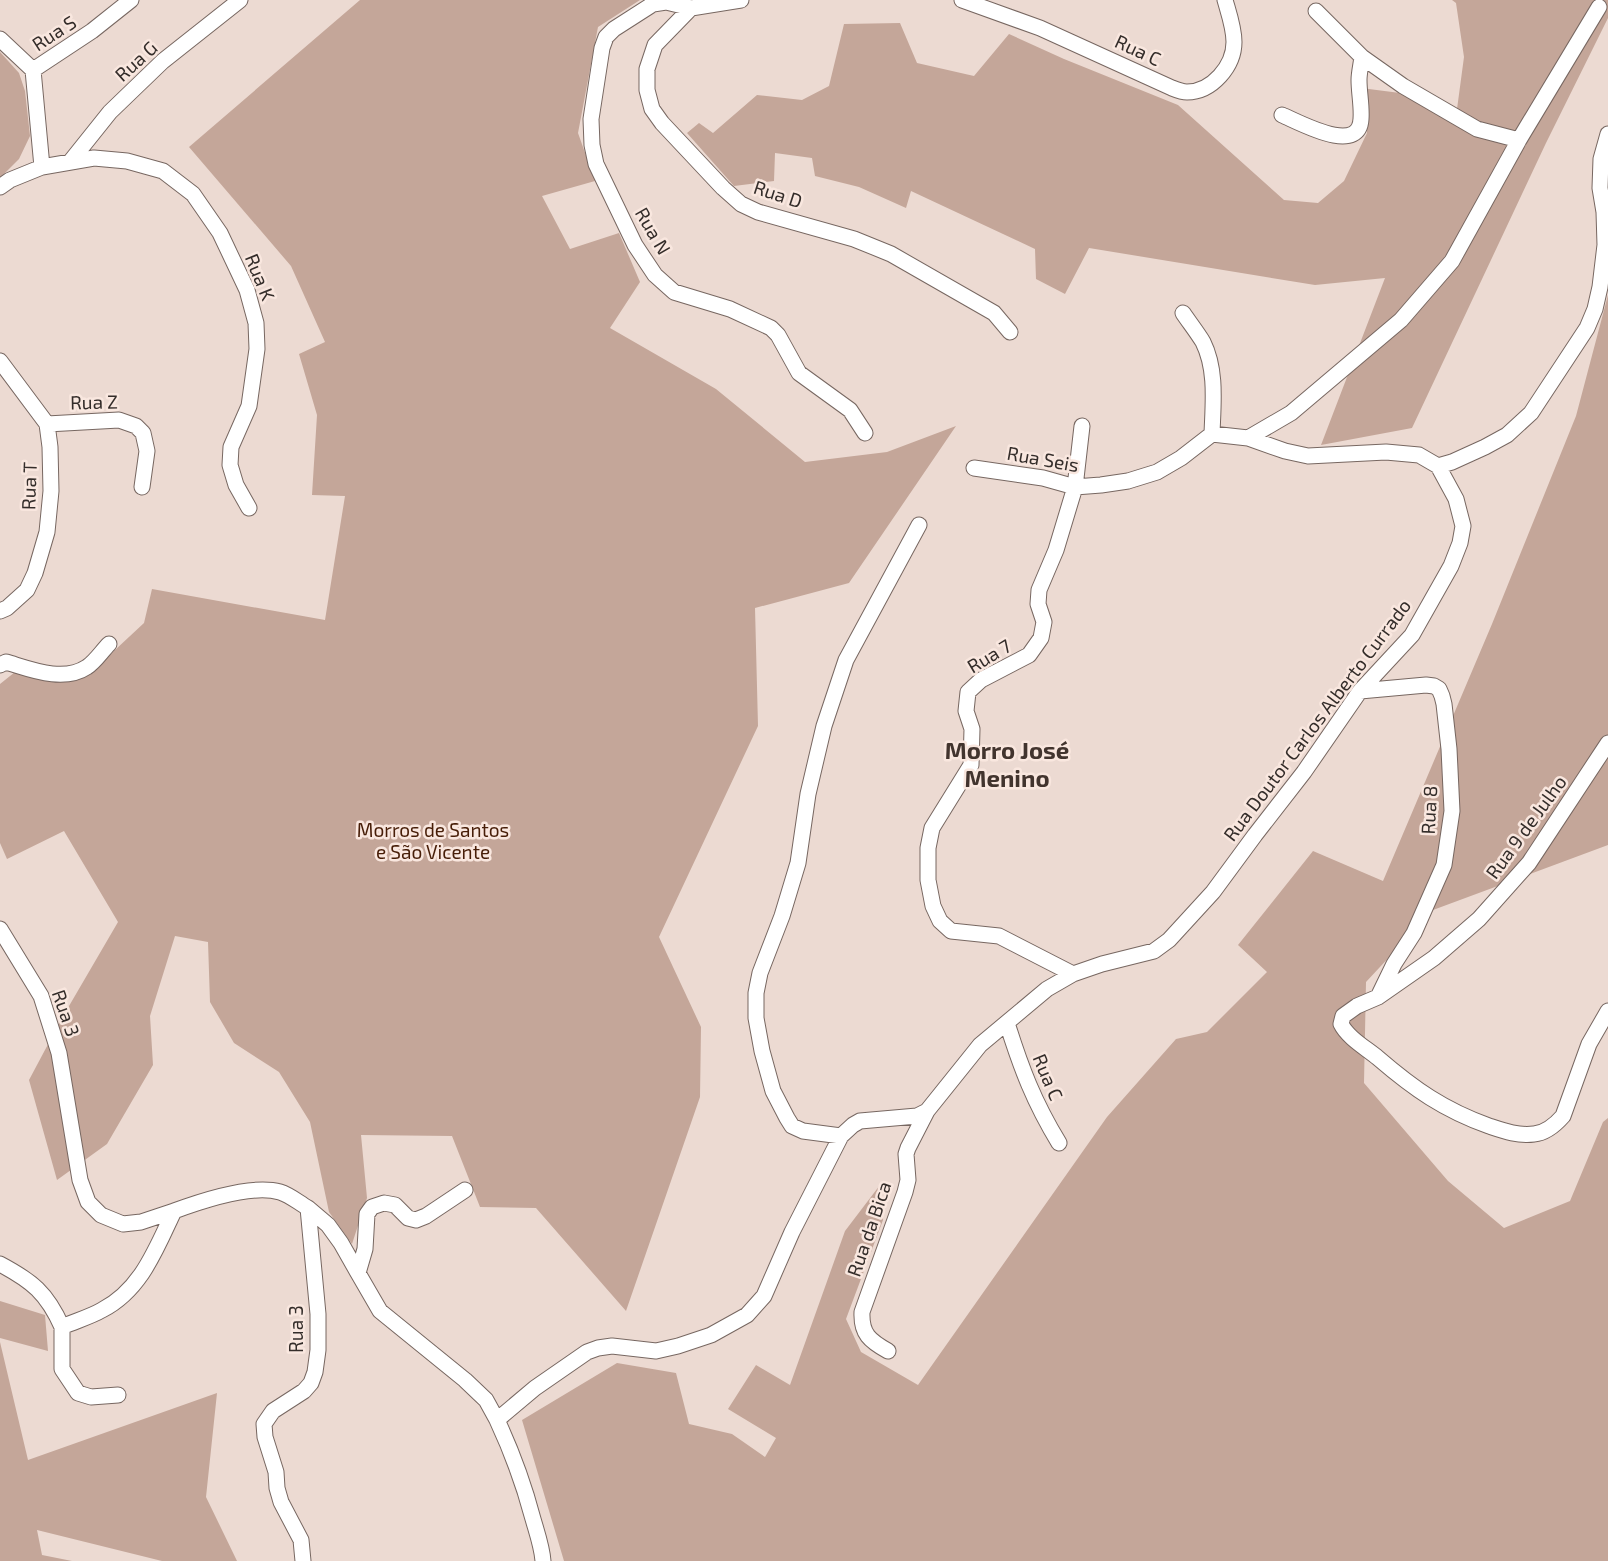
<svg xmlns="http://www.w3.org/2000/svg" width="1608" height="1561" font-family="'Exo 2',sans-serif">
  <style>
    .green { fill: #c4a699 }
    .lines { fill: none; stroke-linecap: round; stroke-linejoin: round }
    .street-casing { stroke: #776761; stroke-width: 17 }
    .street { stroke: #fff; stroke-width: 15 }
    .labels { text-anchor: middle; stroke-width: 5; stroke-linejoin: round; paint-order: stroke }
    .street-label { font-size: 19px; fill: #342d2a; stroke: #f9e7df }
    .park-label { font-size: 19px; fill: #471d07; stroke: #f9e7df }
    .district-label { font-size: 24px; font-weight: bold; fill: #42342e; stroke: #f9e7df }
  </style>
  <rect width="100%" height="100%" fill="#ecdad2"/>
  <!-- green -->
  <path class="green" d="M360,0H640L598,27L578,133L595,181L542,196L570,249L619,233L640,282L610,328L716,389L805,462L887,452L956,426L849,583L755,608L758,726L659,937L701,1027L700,1097L626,1311L536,1208L480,1207L452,1136L361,1135L367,1198L352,1244L329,1212L310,1122L279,1072L234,1043L210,1002L208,942L175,936L150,1016L153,1065L107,1144L57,1180L29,1080L62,1018L118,922L64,831L7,859L0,843V684L15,672L58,681L86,677L144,623L152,589L325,620L345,496L312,495L317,415L299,354L325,342L291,266L189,147Z
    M1452,0H1608V18L1546,143L1412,428L1321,445L1385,278L1315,285L1089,248L1065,294L1036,279L1035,249L911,191L906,208L859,187L815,176L812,158L775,153L774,181L734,186L687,133L699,123L713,133L757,95L802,100L829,86L844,24L900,23L917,63L974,76L1009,34L1064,59L1178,105L1284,200L1318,203L1344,181L1367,133L1361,88L1400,93L1455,124L1464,57L1456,3Z
    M0,52L19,73L25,91L30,136L19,159L0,178Z
    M1608,295V845L1433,910L1366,982L1364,1083L1448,1181L1504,1228L1570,1201L1603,1122L1608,1118V1561H564L522,1420L617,1363L676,1373L689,1424L732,1434L765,1457L776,1438L728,1409L756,1365L790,1385L845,1231L880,1185L883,1220L846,1319L861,1352L918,1385L1107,1117L1176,1039L1207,1032L1267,972L1238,945L1313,851L1383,881L1492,624L1576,416Z
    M0,1301L45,1315L48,1351L0,1338Z
    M0,1342L28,1460L217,1393L206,1497L237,1561H162L37,1530L42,1555L72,1561H0Z"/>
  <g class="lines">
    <!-- street casing -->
    <g class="street-casing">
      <path id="street" d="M741,0L691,8L655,45L647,69V90L652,109L662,123L723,188L741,204L758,212L854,239L891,254L994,313L1010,332
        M962,0L1040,28L1172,88C1177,90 1182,92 1187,92C1212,92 1234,66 1234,42C1234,28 1229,14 1225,0
        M691,8L666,2L653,4L614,29L606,37L602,48L591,119L592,145L596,164L635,245L655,275L674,292L730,309L771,328L778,335L799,373L850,410L865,433
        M1316,11L1362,57L1403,86L1477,129L1519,140
        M0,39L33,70L92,31L131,0
        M33,70L42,167
        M1282,115C1299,122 1359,156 1361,119C1362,106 1359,93 1359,80C1359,73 1361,65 1362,57
        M70,162L110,112L163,61L240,0
        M0,187L10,180L42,167L94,158L127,161L163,171L193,194L220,233L247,290L256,323L257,349L249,406L231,447L230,465L236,485L249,508
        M1183,313C1189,322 1197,332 1203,342C1217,370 1213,404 1212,434
        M0,361L47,424L50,447L51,491L47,532L35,573L27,590L7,608L0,611
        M47,424L119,420L136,426L143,433L147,451L142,487
        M1248,438L1291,413L1401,320L1452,261L1519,140L1599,7
        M974,468L1043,478L1075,487L1101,485L1128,481L1157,472L1181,458L1212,434L1248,438L1285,451L1308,456L1386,452L1419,455L1438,466
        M0,665L6,662C30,669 63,683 87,667C95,662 102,651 109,644
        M1360,691L1426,685L1434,686L1439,689L1442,696L1444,704L1449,749L1452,811L1444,865L1414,933L1394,964L1379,995
        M1608,743L1529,863L1479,919L1434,958L1378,997L1357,1006L1343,1016L1341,1024C1348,1038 1366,1048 1378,1058C1414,1089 1444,1110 1489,1126C1504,1131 1518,1136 1534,1134C1545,1133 1556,1124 1563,1116L1589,1044L1608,1011
        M0,929L41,996L59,1053L80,1180L88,1202L101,1215L123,1224L141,1222L174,1211
        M1073,974L999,936L951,931L940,921L933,906L928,880V848L932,828L971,765L972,729L966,711L968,692L981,680L1029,655L1041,638L1044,622L1038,604L1039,590L1056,550L1075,487L1082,426
        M1007,1023C1021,1068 1034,1102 1059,1143
        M841,1136L803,1131L792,1126L787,1118L773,1091L762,1051L756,1018V993L760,973L782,916L798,863L808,794L824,726L846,660L919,525
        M465,1190L426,1216L416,1220L408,1218L395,1205L384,1203L372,1207L367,1214L365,1249L358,1273L380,1311L465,1380L486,1400L497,1420
        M308,1208L328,1225L341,1243L358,1273
        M0,1264C32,1281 47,1293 62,1327
        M888,1351C870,1341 861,1334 862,1312L905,1192L908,1180L906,1154L908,1148L927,1111L980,1045L1047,989L1073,974L1102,964L1154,951L1169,940L1213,892L1255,835L1304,772L1360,691L1412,635L1451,566L1460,543L1463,526L1456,499L1438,466L1452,462L1485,447L1507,435L1531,413L1587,328L1595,309L1600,287L1605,245L1604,212L1600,188L1601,159L1608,134
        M118,1395L91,1397L78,1393L62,1369V1327C75,1321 90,1317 102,1310C141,1290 156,1249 174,1211C201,1201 252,1184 280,1192C290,1195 299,1203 308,1208L318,1314V1350L315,1372L311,1383L304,1391L273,1411L264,1424L265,1437L276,1472L277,1488L281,1502L301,1540L303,1561
        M543,1561C542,1547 537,1533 533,1519C524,1485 512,1452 497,1420L535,1388L587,1352L598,1348L612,1346L656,1351L678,1346L711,1335L747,1315L764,1296L792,1232L841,1136L853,1125L860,1121L917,1116L927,1111"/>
    </g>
    <!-- street -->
    <use href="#street" class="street"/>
  </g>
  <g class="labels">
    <!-- street labels -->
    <g class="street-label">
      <text transform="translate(54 33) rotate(-33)" y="7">Rua S</text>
      <text transform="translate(1138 50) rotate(25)" y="7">Rua C</text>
      <text transform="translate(136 61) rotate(-42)" y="7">Rua G</text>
      <text transform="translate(778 194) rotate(18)" y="7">Rua D</text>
      <text transform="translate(653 231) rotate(60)" y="7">Rua N</text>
      <text transform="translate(260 277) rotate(68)" y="7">Rua K</text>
      <text transform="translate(94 402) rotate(-1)" y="7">Rua Z</text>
      <text transform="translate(1043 459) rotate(10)" y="7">Rua Seis</text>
      <text transform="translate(29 486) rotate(-88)" y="7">Rua T</text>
      <text transform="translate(989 656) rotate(-31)" y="7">Rua 7</text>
      <text transform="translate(1317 720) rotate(-53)" y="7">Rua Doutor Carlos Alberto Currado</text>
      <text transform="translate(1429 810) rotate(-87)" y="7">Rua 8</text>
      <text transform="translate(1526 827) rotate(-54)" y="7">Rua 9 de Julho</text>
      <text transform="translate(66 1013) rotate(71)" y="7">Rua 3</text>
      <text transform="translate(1048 1077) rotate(67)" y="7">Rua C</text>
      <text transform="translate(869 1229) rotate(-71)" y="7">Rua da Bica</text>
      <text transform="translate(296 1329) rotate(-90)" y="7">Rua 3</text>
    </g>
    <!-- park labels -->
    <g class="park-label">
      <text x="433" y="837">Morros de Santos<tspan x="433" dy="22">e São Vicente</tspan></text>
    </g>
    <!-- district labels -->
    <g class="district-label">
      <text x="1007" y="759">Morro José<tspan x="1007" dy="28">Menino</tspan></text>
    </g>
  </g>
</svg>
